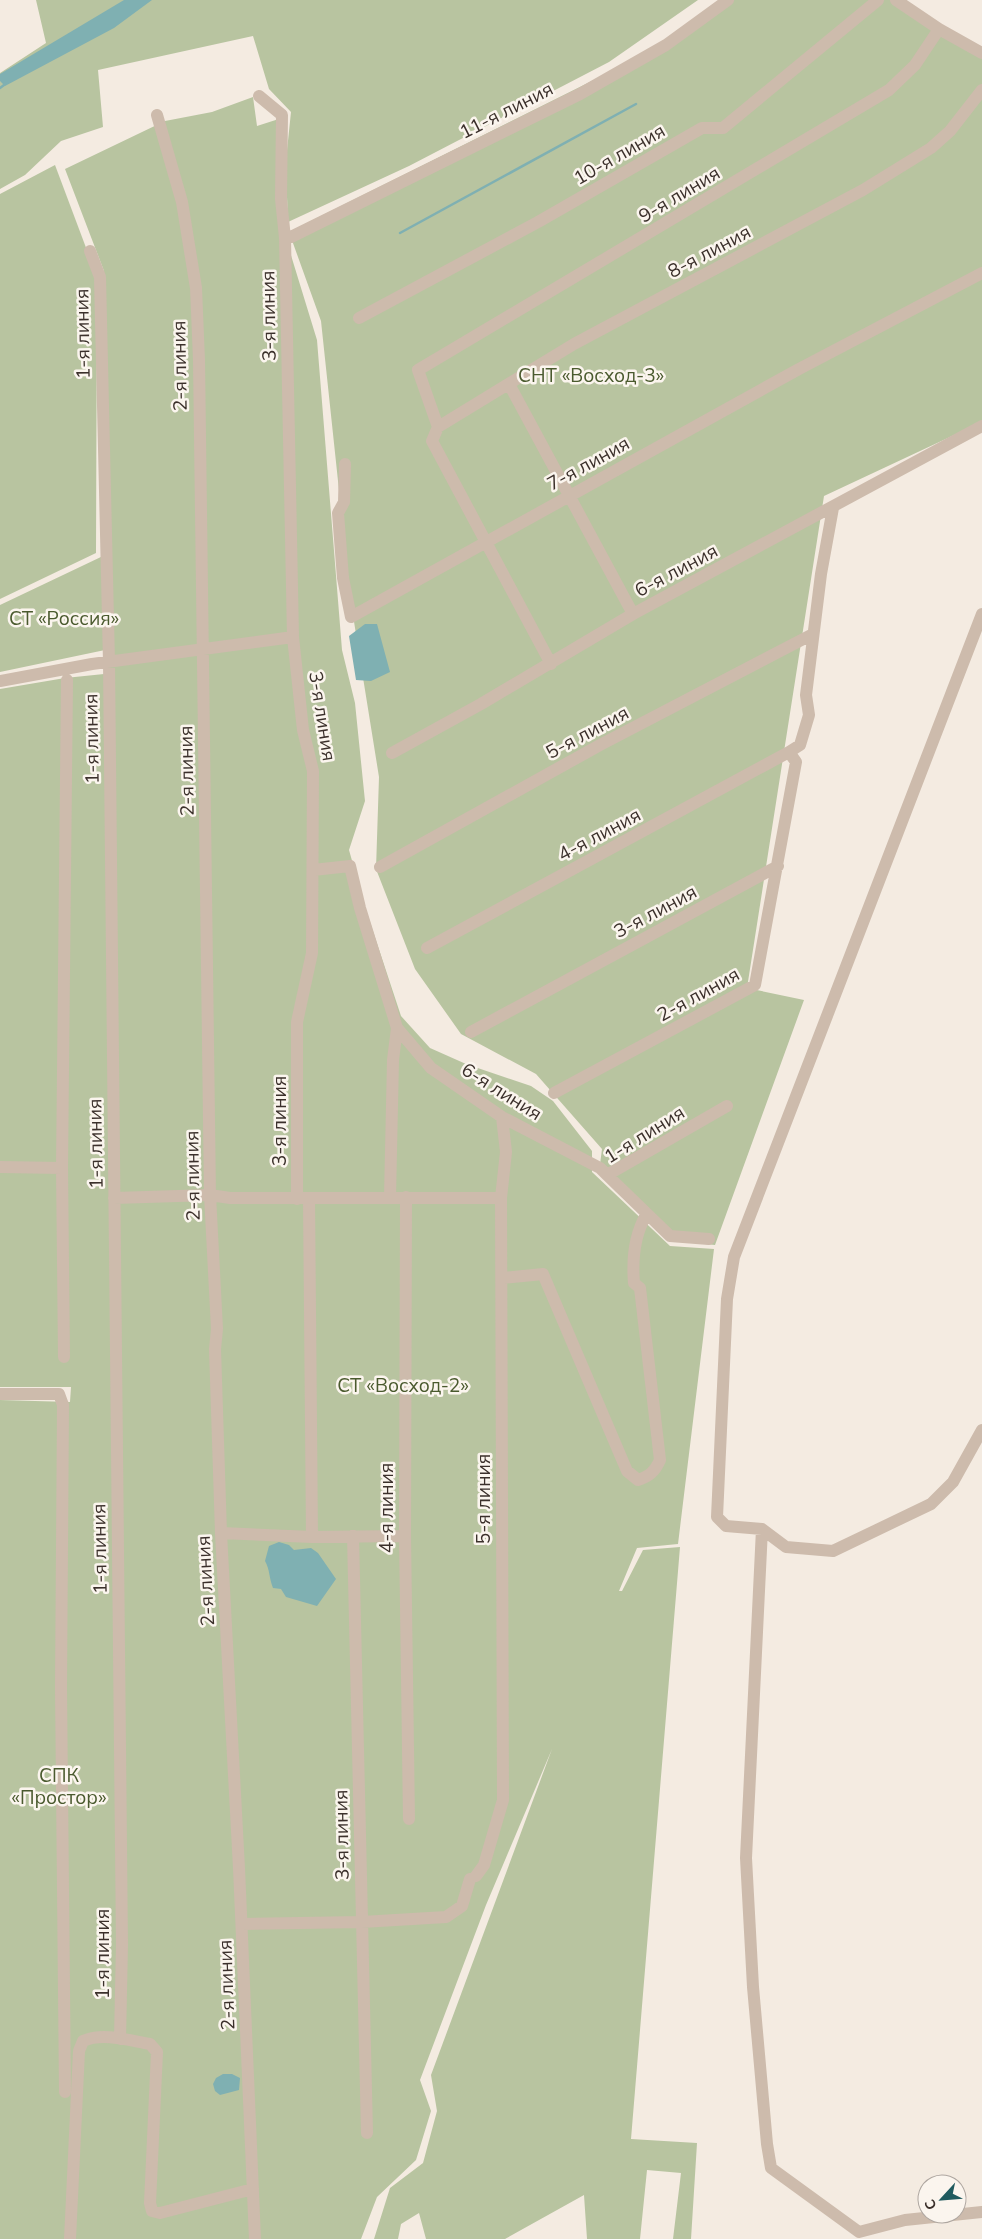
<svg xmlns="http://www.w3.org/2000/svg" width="982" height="2239" font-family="Mulish,sans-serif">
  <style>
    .green { fill: #b8c4a0 }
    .water { fill: #7fb0b2 }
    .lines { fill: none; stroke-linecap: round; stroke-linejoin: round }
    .stream { stroke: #7fb0b2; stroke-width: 2.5 }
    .minor { stroke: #cdbbac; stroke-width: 12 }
    .labels { text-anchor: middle; stroke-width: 5; stroke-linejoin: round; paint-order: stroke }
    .street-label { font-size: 19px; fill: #3b302b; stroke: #fbf5ee }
    .park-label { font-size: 19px; fill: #4a5a2e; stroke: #fbf5ee }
  </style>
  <rect width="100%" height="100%" fill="#f4ebe1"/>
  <!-- green -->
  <path class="green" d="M36,0H698L609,62L409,166L288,222L286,172V239L317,340L342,650L355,703L365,801L349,850L366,910L401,1016L430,1048L466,1064L531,1086L553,1101L592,1151V1172L670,1246L714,1249L678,1544L637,1548L619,1591H622L643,1550L680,1547L631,2139L697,2143L691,2239H673L681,2173L647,2170L640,2239H587L584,2195L505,2239H426L419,2213L401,2224L398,2239H374L390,2188L423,2163L437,2111L431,2075L552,1749L486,1905L420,2080L431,2111L416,2160L377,2197L361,2239H0V1400L70,1402L71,1387H0V689L65,678L104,674V271L65,169L165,121L212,112L253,97L257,126L285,117L286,160L291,112L269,89L253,36L98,70L103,127L61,141L25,175L0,189V73L46,43Z
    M720,0H898L982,48V422L824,496L747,988L804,1000L715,1245L667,1240L599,1172L602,1149L536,1074L461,1034L415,969L376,869L379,777L351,603L321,321L289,232L664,45Z
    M55,165L97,277L96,553L0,599V194Z
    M103,556L105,650L0,672V605Z"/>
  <!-- water -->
  <path class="water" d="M124,0H152L114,28L5,86L0,81V74Z
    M365,624H377L390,672L371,681L356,680L349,636Z
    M279,1542L289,1545L294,1550L311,1548L318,1553L336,1579L317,1606L286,1597L281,1589L273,1588C269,1578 270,1570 265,1561L269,1546Z
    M223,2074H232L240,2078L239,2090L220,2095L215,2091L213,2084L216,2078Z"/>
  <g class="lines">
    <!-- stream -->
    <path class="stream" d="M0,88L4,85
      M400,233L636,104"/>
    <!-- minor -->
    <path class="minor" d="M896,0L939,29L982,53
      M259,96L282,115L281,199L285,238L293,637L303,730L313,771L312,953L297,1022V1199
      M157,115L182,202L196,288L199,360L210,1195L217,1329L215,1349L221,1533L239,1868L255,2239
      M291,237L580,94L666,45L728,0
      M90,251L100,277L109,662L122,1945L120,2039
      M359,318L538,222L702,128H723L878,0
      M509,384L633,614
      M438,427L574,344L863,190L931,148L950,131L982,90
      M345,464L344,502L338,513L343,578L351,617L799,369L982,273
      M982,614L734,1257L727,1299L717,1517L726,1526L762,1529L786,1547L833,1551L931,1504L953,1482L982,1430
      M551,664L432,441L438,427L418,370L889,90L915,65L939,29
      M0,681L92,664L293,637
      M392,753L481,704L633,614L982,426
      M380,867L600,745L813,634
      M313,870L350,866L360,908L397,1028L393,1060L390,1197
      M427,948L789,752
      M397,1028L431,1068L502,1117L600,1168L607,1175
      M471,1032L778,866
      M554,1093L755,985L796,762L789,752L800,745L809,715L806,695L821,574L833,508
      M0,1167L62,1168
      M406,1197L405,1536L409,1819
      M114,1198L210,1195L230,1198H501
      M309,1198L312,1537
      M709,1239L670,1236L607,1175L727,1106
      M502,1278L543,1274L627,1471L638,1480C650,1476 655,1471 660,1460L640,1288L634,1283C632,1259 634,1236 646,1215
      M64,1357L62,1168L67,680
      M0,1394H59L63,1405L61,1687L65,2092
      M762,1529L746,1858L753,1987L767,2144L771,2168L859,2232L905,2220L982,2212
      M221,1533L312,1537L405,1536
      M353,1536L367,2133
      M476,1876L484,1865L503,1800L501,1198L506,1152L502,1117
      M242,1924L362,1922L446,1917L462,1906L470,1879
      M70,2239L79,2051L83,2041C103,2032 131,2041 150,2044L157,2052L150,2203L152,2211L160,2213L253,2189"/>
  </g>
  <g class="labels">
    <!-- street labels -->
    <g class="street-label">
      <text transform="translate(506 110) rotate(-27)" y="7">11-я линия</text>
      <text transform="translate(619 154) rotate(-30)" y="7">10-я линия</text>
      <text transform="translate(679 194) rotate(-31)" y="7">9-я линия</text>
      <text transform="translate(709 251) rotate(-28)" y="7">8-я линия</text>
      <text transform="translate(268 316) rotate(-91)" y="7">3-я линия</text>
      <text transform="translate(82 334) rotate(-91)" y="7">1-я линия</text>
      <text transform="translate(179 366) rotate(-91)" y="7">2-я линия</text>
      <text transform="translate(588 463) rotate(-29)" y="7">7-я линия</text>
      <text transform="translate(676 570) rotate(-28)" y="7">6-я линия</text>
      <text transform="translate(323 716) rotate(81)" y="7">3-я линия</text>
      <text transform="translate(587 732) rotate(-28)" y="7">5-я линия</text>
      <text transform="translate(91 739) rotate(-91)" y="7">1-я линия</text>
      <text transform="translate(186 771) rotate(-91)" y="7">2-я линия</text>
      <text transform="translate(599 834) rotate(-28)" y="7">4-я линия</text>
      <text transform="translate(655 911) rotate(-28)" y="7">3-я линия</text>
      <text transform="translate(698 994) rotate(-29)" y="7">2-я линия</text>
      <text transform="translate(502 1091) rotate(32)" y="7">6-я линия</text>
      <text transform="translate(279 1121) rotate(-90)" y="7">3-я линия</text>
      <text transform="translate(644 1134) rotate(-32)" y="7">1-я линия</text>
      <text transform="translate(95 1144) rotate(-91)" y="7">1-я линия</text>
      <text transform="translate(192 1176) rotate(-91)" y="7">2-я линия</text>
      <text transform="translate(483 1499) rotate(-90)" y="7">5-я линия</text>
      <text transform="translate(386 1508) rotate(-90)" y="7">4-я линия</text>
      <text transform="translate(99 1549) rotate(-91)" y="7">1-я линия</text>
      <text transform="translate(205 1581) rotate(-93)" y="7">2-я линия</text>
      <text transform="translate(341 1835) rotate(-91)" y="7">3-я линия</text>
      <text transform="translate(102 1954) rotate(-90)" y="7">1-я линия</text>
      <text transform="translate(226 1985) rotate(-92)" y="7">2-я линия</text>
    </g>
    <!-- park labels -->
    <g class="park-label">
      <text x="591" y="382">СНТ «Восход-3»</text>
      <text x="64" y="625">СТ «Россия»</text>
      <text x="403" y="1392">СТ «Восход-2»</text>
      <text x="59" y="1782">СПК<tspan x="59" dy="22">«Простор»</tspan></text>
    </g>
  </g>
  <!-- north arrow -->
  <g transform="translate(942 2199) rotate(244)"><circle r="24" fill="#fbf5ee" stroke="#aea6a0"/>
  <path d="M0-4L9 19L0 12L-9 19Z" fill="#1f5a5e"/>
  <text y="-8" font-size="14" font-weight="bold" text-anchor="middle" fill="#3b302b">С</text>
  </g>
</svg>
